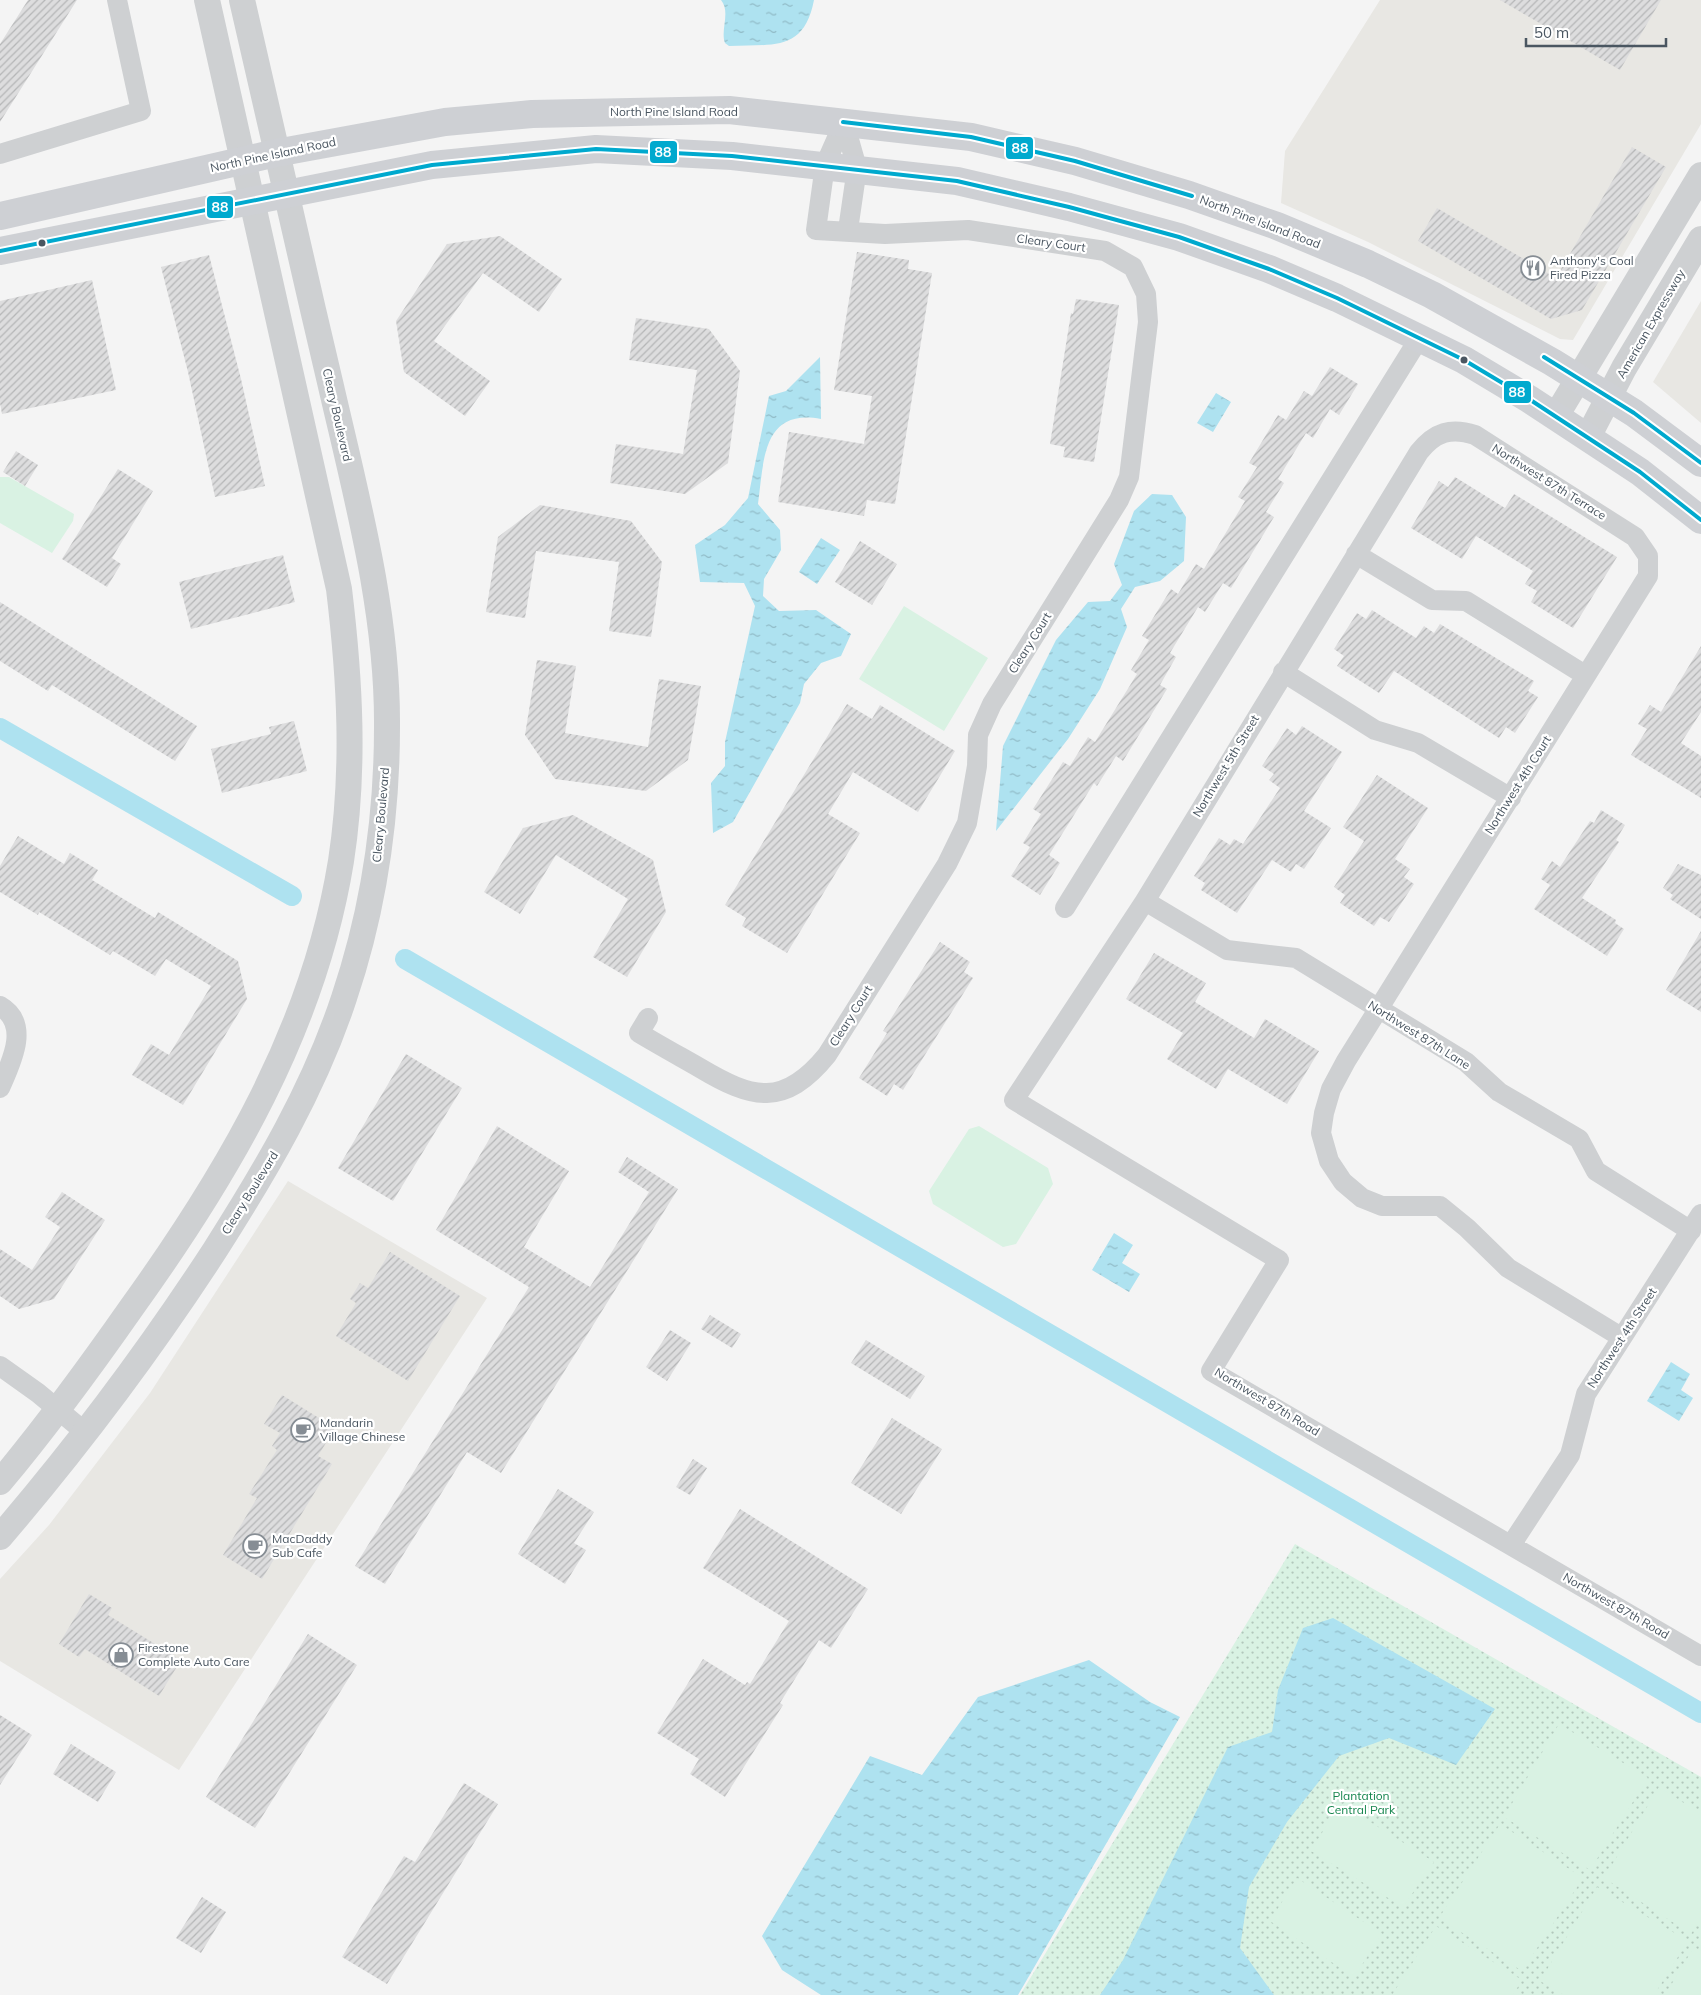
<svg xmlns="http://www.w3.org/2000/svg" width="1701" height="1995" font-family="Mulish,sans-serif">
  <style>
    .commercial { fill: #e8e7e3 }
    .park { fill: url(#park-dots) }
    .garden { fill: #d9f2e3 }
    .water { fill: url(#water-ripples) }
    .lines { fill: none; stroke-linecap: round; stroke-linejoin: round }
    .canal { stroke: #aee2f0; stroke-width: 20 }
    .building { fill: url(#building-hatch) }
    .minor { stroke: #ced0d2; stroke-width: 20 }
    .tertiary { stroke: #ced0d2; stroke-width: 26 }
    .secondary { stroke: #ced0d4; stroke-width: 28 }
    .bus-1-casing { stroke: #fff; stroke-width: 8 }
    .bus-1 { stroke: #00a9ce; stroke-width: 4 }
    .bus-dot { fill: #4a5661; stroke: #fff; stroke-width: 2 }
    .labels { text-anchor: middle; stroke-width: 4.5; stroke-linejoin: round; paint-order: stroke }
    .street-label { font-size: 12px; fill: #4a5661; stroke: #fff }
    .poi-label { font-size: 12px; fill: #4a5661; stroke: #fff; text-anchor: start }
    .park-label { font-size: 12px; fill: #17864f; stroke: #fff }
    .line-badge { stroke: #fff; stroke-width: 2 }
    .badge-label { font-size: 14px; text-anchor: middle; font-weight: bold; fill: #fff }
  </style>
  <defs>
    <pattern id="park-dots" width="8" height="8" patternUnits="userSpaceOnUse" patternTransform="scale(1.25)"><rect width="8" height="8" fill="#d9f2e3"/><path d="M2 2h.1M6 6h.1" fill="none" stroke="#b2c7bb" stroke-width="1.8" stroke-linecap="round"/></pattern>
    <pattern id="water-ripples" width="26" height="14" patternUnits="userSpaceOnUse" patternTransform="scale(1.25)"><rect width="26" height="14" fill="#aee2f0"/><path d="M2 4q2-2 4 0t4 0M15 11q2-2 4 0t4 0" fill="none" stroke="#90bac6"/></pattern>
    <pattern id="building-hatch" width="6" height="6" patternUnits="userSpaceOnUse" patternTransform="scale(1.25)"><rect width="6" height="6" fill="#ddddde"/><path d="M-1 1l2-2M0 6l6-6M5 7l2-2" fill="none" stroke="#b5b6b7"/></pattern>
  </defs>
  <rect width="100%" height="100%" fill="#f4f4f4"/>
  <!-- commercial -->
  <path class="commercial" d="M1380,0H1701V124L1573,340L1560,339L1368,242L1281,203L1285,151Z
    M1701,301V423L1653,382Z
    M288,1181L487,1298L179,1770L0,1661V1579L49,1525L150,1393Z"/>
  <!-- park -->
  <path class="park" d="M1295,1544L1701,1777V1995H1020Z"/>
  <!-- garden -->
  <path class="garden" d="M0,477H9L74,514L73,521L52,553L0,523Z
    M904,606L988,658L944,731L859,679Z
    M979,1126L1048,1168L1053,1184L1016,1244L1003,1247L933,1204L929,1191L969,1129Z
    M1559,1724L1648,1778L1590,1870L1504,1817Z
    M1659,1787L1701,1814V1917L1691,1934L1604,1878Z
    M1340,1803L1434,1862L1403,1907L1311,1851Z
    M1500,1824L1583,1878L1522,1971L1439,1918Z
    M1297,1878L1382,1934L1354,1977L1270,1921Z
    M1597,1887L1688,1941L1654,1995H1564L1540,1981Z
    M1436,1926L1522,1980L1513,1995H1392Z
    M1694,1947L1701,1951V1995H1665Z"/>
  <!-- water -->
  <path class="water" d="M721,0H814C804,52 773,44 729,46L725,43C720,30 731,12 721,0Z
    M820,357L821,419C762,408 764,461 758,504L780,530L781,550L764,579L763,596L779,611L816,610L851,634L841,656L821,663L804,684L800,703L733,822L713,833L711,783L725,766V742L755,606L744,583L700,582L695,545L725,525L748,498L769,396L786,391Z
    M1216,393L1231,402L1213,432L1197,423Z
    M1152,494L1172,495L1186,517L1184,561L1160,581L1135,587L1121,609L1127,627L1100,689L1068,739L996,831L1003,746L1056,640L1088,602L1110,601L1122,585L1114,564L1134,511Z
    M821,538L840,550L817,584L799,572Z
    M1114,1233L1133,1245L1122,1263L1140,1274L1129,1292L1092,1270Z
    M1671,1362L1690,1374L1681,1390L1693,1398L1679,1421L1647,1401Z
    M1333,1618L1495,1709L1456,1765L1389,1738L1339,1756L1287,1822L1249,1887L1240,1948L1274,1995H1100L1123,1960L1228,1747L1272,1732L1278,1690L1303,1628Z
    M1089,1660L1150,1702L1180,1717L1018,1995H821L782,1970L762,1936L870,1756L922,1775L978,1697Z"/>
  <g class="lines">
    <!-- canal -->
    <path class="canal" d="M0,728L292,896
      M405,959L1701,1713"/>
  </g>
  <!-- building -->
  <path class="building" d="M28,0H77L0,122V44Z
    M1500,0H1661L1620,70Z
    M1632,147L1666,167L1582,310L1551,319L1418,241L1437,208L1556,278Z
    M500,236L562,279L539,312L483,273L434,341L490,381L465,416L404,372L396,321L447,244Z
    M857,252L909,260L908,269L932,273L895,504L867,500L864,516L778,502L789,432L864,444L872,396L834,390Z
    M209,255L241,379L265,486L215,497L188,372L161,267Z
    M92,280L116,390L2,414L0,403V301Z
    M1076,299L1119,305L1094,462L1063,457L1065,447L1050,444L1071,313L1073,314Z
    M636,318L709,329L740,371L728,463L685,494L610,483L616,444L683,454L697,370L629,360Z
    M1330,367L1358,384L1339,415L1330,409L1313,438L1306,433L1278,479L1284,483L1266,512L1274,517L1231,588L1223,583L1205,612L1198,607L1170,653L1176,657L1160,685L1167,689L1123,761L1116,756L1097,786L1094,783L1049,855L1060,863L1040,895L1011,876L1030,847L1023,843L1041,814L1033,809L1063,762L1070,766L1088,737L1095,742L1137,674L1131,670L1149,640L1142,636L1171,589L1178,594L1196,564L1204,569L1245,501L1238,497L1257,467L1249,463L1278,415L1286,420L1304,391L1312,396Z
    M16,451L38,465L25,486L3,472Z
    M118,469L153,491L112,558L121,564L107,587L62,559Z
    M1455,477L1505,508L1514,494L1617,557L1573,628L1531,602L1537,591L1525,584L1533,571L1476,536L1462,559L1411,528L1439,481L1448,487Z
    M540,505L631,521L662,562L651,637L609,631L619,562L536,551L525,618L486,612L498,537Z
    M860,541L897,564L872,605L835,582Z
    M283,555L295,602L191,629L179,582Z
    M0,602L197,726L175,761L52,685L48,691L0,661Z
    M1372,610L1416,638L1424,626L1434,633L1440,624L1534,681L1528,691L1538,697L1515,733L1506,727L1499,738L1394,671L1379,693L1337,666L1344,656L1334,649L1357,613L1366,619Z
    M1701,646V712L1681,743L1701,756V798L1631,755L1647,729L1638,724L1650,705L1661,712Z
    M537,660L576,666L565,733L648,747L659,679L701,686L688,760L646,791L555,779L525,735Z
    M847,704L872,719L880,705L955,751L918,812L853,772L828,814L860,833L787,953L742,926L746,918L725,905Z
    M294,721L307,771L222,793L211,749L271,734L269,727Z
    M1302,726L1342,752L1304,811L1331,828L1304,869L1296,864L1291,872L1272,860L1237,913L1201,890L1205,883L1194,876L1219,838L1230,845L1234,839L1243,844L1280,788L1269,780L1274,774L1262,766L1287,728L1296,735Z
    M1377,775L1428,808L1395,859L1410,869L1404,877L1414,884L1389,922L1380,917L1374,926L1340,903L1345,895L1334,887L1364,841L1343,827Z
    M1601,810L1625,825L1616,840L1619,842L1582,898L1616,920L1615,923L1624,929L1607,956L1534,909L1550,885L1541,879L1552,861L1560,867L1590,821L1594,823Z
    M573,815L653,860L666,912L627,977L593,957L628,899L556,855L520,914L484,892L523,828Z
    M18,836L64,864L70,853L98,870L92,880L155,918L158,912L238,961L247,999L183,1105L132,1075L151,1044L169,1055L211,986L166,959L155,976L113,951L110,955L39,912L38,915L0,892V866Z
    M1678,864L1701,875V919L1670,899L1673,895L1663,888Z
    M1701,931V1012L1666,990Z
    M940,942L970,962L964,972L973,978L903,1090L894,1084L887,1096L859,1078L887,1033L883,1031Z
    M1154,953L1206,983L1195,1002L1254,1038L1265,1019L1319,1051L1287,1104L1228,1069L1216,1089L1167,1059L1183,1033L1126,999Z
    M406,1054L462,1088L393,1201L338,1168Z
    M497,1126L569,1171L524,1247L590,1287L649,1192L618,1172L627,1157L678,1189L501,1473L467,1452L385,1584L355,1566L529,1287L436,1230Z
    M62,1192L105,1220L54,1299L19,1309L0,1296V1249L32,1270L60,1227L45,1217Z
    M390,1252L460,1296L408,1381L336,1336L356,1303L350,1299L360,1283L368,1288Z
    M710,1315L741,1334L732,1348L701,1329Z
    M670,1330L691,1343L667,1381L646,1367Z
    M866,1340L925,1376L910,1399L851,1363Z
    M282,1395L335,1428L318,1456L332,1464L262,1579L223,1555L257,1498L249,1494L277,1450L272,1446L280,1433L264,1424Z
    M892,1418L942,1449L901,1514L851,1483Z
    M693,1459L707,1468L690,1495L676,1487Z
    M558,1489L594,1512L574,1543L586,1550L565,1584L518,1554Z
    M740,1509L868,1589L831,1648L819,1640L780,1703L783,1705L725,1797L690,1774L699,1759L657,1733L703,1659L745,1685L747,1682L750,1684L789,1621L703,1568Z
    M89,1594L112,1608L108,1615L181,1660L159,1696L85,1649L79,1657L59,1644Z
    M308,1634L357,1665L255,1828L206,1797Z
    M0,1715L32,1735L0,1785Z
    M71,1744L116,1772L98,1802L53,1774Z
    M464,1783L498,1804L387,1984L342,1957L404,1856L415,1862Z
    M202,1897L226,1912L201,1953L176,1938Z"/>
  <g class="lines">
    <!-- minor -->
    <path class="minor" d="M844,122L857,168L848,230
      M0,154L141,111L117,0
      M1356,554L1432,600L1466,601L1585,675
      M1283,672L1375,730L1418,743L1511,798
      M1145,901L1227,950L1296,958L1466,1062L1499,1092L1579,1139L1596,1171L1691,1231
      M1065,908L1420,337
      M0,1006C31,1024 11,1063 0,1088
      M648,1018L639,1033C659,1045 679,1056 700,1068C752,1099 784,1108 827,1055L947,864L967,823L977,766L978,735L992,704L1119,500L1129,477L1148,322L1146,294L1133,267L1105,251L968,230L885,234L816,230L825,165L844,122
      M1621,1337L1508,1268L1467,1228L1440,1206H1382L1362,1198L1343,1182L1329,1161L1321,1133L1324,1113L1331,1089L1346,1061L1648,576V556L1635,537L1475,435C1451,427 1435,432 1419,452L1145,901L1014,1100L1279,1260L1211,1371L1701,1656
      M0,1366L38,1393L86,1433
      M1511,1545L1570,1455L1586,1394L1701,1214"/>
    <!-- tertiary -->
    <path class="tertiary" d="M1556,416L1701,175
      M1588,437L1624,368L1701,239
      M0,1482C47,1426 90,1367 132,1307C229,1172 314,1028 341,861C355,770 350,680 339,589L207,0
      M0,1537C78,1446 150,1350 215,1250C266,1170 314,1089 344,998C373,912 387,819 387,727C388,611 356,495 330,382C300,255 271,128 242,0"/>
    <!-- secondary -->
    <path class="secondary" d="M0,216L276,153L445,122L532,114L729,110L971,137L1075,161L1189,195L1277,226L1368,264L1432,295L1552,362L1634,413L1701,463
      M0,251L432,165L596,149L732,156L957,181L1069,207L1179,237L1269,269L1337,298L1464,360L1529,399L1640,472L1701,520"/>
    <!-- bus-1 casing -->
    <g class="bus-1-casing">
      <path id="bus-1" d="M843,122L971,137L1075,161L1192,196
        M0,251L432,165L596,149L732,156L957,181L1069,207L1179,237L1269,269L1337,298L1464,360L1529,399L1640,472L1701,520
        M1544,357L1634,413L1701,463"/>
    </g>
    <!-- bus-1 -->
    <use href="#bus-1" class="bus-1"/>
  </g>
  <!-- icons -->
  <defs>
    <g id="restaurant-ring" transform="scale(1.25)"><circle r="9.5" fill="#fff" stroke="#868d94" stroke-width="1.5"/><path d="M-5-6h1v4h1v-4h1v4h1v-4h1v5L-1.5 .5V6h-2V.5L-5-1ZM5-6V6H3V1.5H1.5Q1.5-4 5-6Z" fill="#868d94"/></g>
    <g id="cafe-ring" transform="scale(1.25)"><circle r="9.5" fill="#fff" stroke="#868d94" stroke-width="1.5"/><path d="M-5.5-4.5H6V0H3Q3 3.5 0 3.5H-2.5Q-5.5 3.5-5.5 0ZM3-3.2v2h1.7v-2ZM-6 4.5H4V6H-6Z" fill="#868d94"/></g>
    <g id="shop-ring" transform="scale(1.25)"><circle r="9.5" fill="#fff" stroke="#868d94" stroke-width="1.5"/><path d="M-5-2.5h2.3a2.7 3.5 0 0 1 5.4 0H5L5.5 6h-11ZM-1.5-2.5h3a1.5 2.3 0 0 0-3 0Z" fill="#868d94"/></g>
  </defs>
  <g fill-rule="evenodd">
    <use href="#restaurant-ring" x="1533" y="268"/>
    <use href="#cafe-ring" x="303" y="1430"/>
    <use href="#cafe-ring" x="255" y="1546"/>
    <use href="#shop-ring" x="121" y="1655"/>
  </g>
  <!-- markers -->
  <g class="bus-dot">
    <circle cx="42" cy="243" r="4.5"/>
    <circle cx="1464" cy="360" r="4.5"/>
  </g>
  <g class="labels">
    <!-- street labels -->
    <g class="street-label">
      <text x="674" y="116">North Pine Island Road</text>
      <text transform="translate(273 155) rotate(-12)" y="4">North Pine Island Road</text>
      <text transform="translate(1260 222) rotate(21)" y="4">North Pine Island Road</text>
      <text transform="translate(1051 243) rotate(8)" y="4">Cleary Court</text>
      <text transform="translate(1651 324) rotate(-60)" y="4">American Expressway</text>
      <text transform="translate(337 415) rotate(77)" y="4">Cleary Boulevard</text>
      <text transform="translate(1549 482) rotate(32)" y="4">Northwest 87th Terrace</text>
      <text transform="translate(1030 643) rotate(-58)" y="4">Cleary Court</text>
      <text transform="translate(1226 766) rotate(-59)" y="4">Northwest 5th Street</text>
      <text transform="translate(1518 785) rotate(-58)" y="4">Northwest 4th Court</text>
      <text transform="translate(381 815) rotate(-85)" y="4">Cleary Boulevard</text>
      <text transform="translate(851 1016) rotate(-58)" y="4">Cleary Court</text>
      <text transform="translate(1419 1035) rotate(32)" y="4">Northwest 87th Lane</text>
      <text transform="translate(250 1193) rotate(-58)" y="4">Cleary Boulevard</text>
      <text transform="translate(1622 1338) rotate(-57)" y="4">Northwest 4th Street</text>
      <text transform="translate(1267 1402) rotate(31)" y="4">Northwest 87th Road</text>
      <text transform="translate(1616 1606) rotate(30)" y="4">Northwest 87th Road</text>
    </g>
    <!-- poi labels -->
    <g class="poi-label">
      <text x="1550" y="265">Anthony's Coal<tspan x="1550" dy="14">Fired Pizza</tspan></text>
      <text x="320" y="1427">Mandarin<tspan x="320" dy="14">Village Chinese</tspan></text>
      <text x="272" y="1543">MacDaddy<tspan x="272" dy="14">Sub Cafe</tspan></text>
      <text x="138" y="1652">Firestone<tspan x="138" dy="14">Complete Auto Care</tspan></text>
    </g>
    <!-- park labels -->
    <g class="park-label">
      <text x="1361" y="1800">Plantation<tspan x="1361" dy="14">Central Park</tspan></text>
    </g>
  </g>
  <g class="line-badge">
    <rect x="1005" y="136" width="29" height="24" rx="5" fill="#00a9ce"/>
    <rect x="649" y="140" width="29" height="24" rx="5" fill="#00a9ce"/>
    <rect x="206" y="195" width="28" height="24" rx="5" fill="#00a9ce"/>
    <rect x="1503" y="380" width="29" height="24" rx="5" fill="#00a9ce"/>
  </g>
  <g class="badge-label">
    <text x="1020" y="153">88</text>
    <text x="663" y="157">88</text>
    <text x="220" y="212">88</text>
    <text x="1517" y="397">88</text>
  </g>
  <!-- scale -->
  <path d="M1526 38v8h140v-8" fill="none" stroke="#4a5661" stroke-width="2.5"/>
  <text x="1534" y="38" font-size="15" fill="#4a5661" stroke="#ffffff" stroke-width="4" paint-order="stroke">50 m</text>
</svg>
